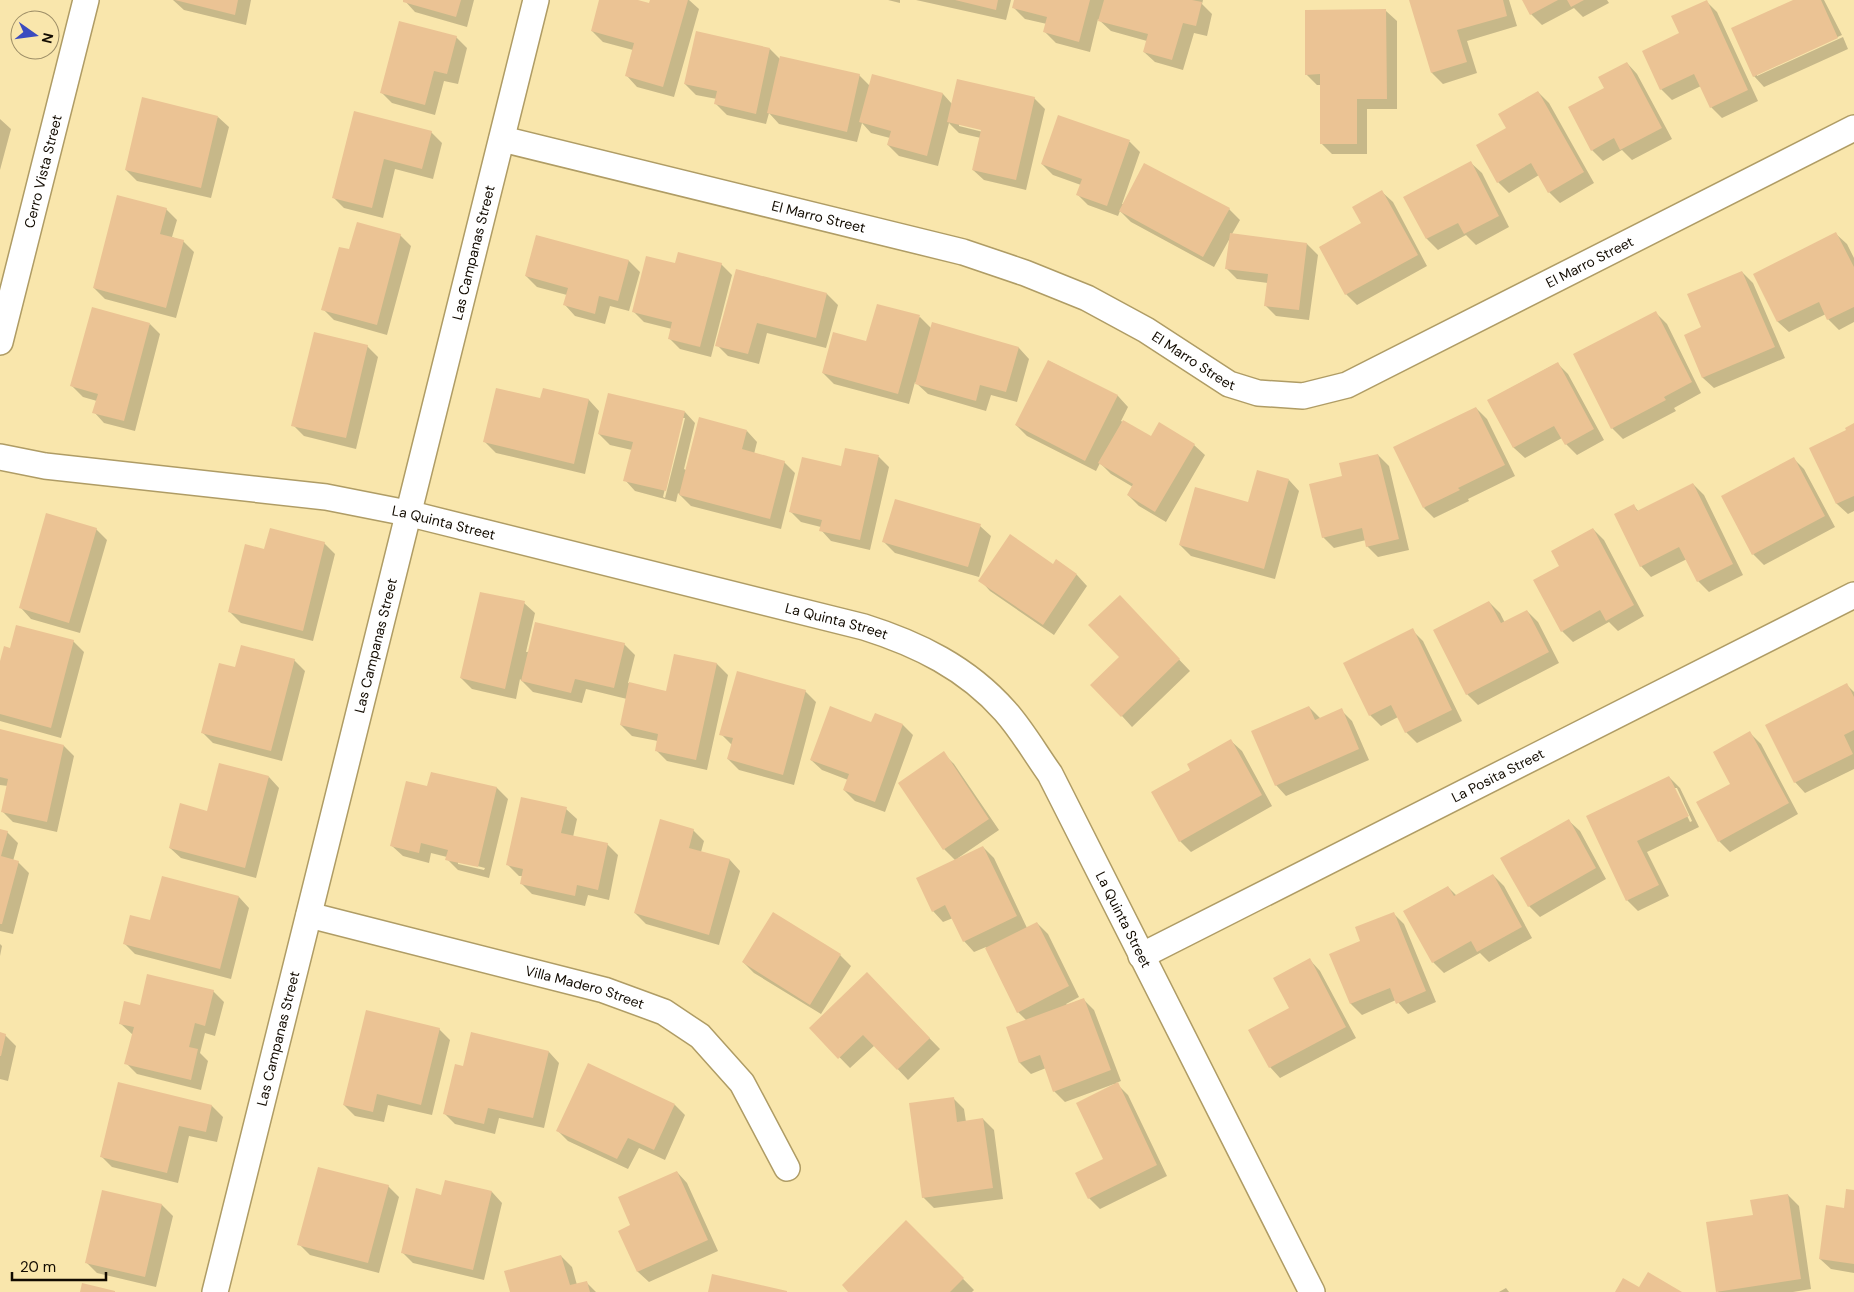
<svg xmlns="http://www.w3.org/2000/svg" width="1854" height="1292" font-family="'DM Sans',sans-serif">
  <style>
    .shadow { fill: #0003; fill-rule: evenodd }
    .building { fill: #ebc394 }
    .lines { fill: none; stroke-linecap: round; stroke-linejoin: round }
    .minor-casing { stroke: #af9c65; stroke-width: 28 }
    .minor { stroke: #fff; stroke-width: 25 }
    .labels { text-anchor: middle; stroke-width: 4; stroke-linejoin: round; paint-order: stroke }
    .street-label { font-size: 14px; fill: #120b00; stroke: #f9e6ac }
  </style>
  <rect width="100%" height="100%" fill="#f9e6ac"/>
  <!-- shadow -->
  <path class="shadow" d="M173,0H251L246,25L184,10Z
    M404,0H474L467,27L415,12Z
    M601,0H633L650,5L651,0H689L699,9L674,97L637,87L627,76L633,50L603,42L592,31Z
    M888,0H900V3Z
    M916,0H1011L1006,20Z
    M1016,0H1203L1202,4L1212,14L1207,36L1194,33L1183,70L1155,62L1144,52L1147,41L1111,31L1098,19L1090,52L1056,43L1045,32L1047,24L1025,19L1014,8Z
    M1410,0H1509L1517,26L1467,41L1477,73L1443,84L1432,73Z
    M1523,0H1607L1609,3L1583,17L1574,8L1542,25L1531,14Z
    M1796,0H1824L1842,35L1757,74V76L1843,37L1848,49L1764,87L1754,76Z
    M1706,1L1717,12L1758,101L1722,118L1711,107L1701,86L1672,100L1661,89L1681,34Z
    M1386,11L1397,21V109H1367V154H1332L1321,143V85H1317L1306,74Z
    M456,37L467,48L458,84L444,81L435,115L392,103L381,92Z
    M770,49L781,60L859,75L870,86L943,94L952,104L1034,98L1045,109L1026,190L984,180L973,170L981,138L959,133L949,123L938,166L899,156L888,145L890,138L871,133L862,123L857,142L779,124L769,113L766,124L727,115L716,104L717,99L696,95L685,84ZM959,124L988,130L987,133L959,126Z
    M1627,63L1637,74L1672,139L1632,160L1622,150L1603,161L1592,150L1606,88Z
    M1538,92L1549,103L1594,183L1560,203L1549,192L1539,175L1509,193L1498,182L1508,128Z
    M355,113L431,132L442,143L433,179L395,169L383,218L344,208L334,198Z
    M218,117L229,127L211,198L137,181L126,170Z
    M1059,117L1130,142L1140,152L1122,204L1229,209L1240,220L1232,234L1307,244L1318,255L1309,320L1276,316L1265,305L1268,283L1237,279L1226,268L1230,238L1214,267L1131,222L1120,211L1118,216L1088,205L1077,194L1081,185L1053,175L1042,164Z
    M0,119L11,129L0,170Z
    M1471,163L1482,173L1509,227L1476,245L1466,235L1438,250L1427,239L1405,198Z
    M1382,192L1393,202L1427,266L1357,305L1346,294L1320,247L1363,224Z
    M166,209L177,220L172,237L183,241L194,252L176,318L105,299L94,288Z
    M1836,234L1847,244L1854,258V322L1839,330L1828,319L1826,314L1789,332L1778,322L1755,274Z
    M400,235L411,246L387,335L334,320L323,309L350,251Z
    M537,236L629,261L640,272L629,311L610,306L605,324L575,316L565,305L567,295L537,287L526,276Z
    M721,264L732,275L711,357L680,349L670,339L672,329L644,322L633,311L676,265Z
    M737,270L827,294L838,305L826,348L767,333L759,364L728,356L717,345Z
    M1742,272L1753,283L1785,358L1714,388L1703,378L1686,336L1703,328Z
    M1656,313L1667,324L1701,393L1674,408L1676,411L1623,439L1612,428Z
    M920,317L932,329L1019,348L1029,359L1017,402L991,395L986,411L928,394L915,382L909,404L834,384L823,373L867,343Z
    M150,324L160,334L135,431L104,423L94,412L97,401L83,397L72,386Z
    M367,346L378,357L356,449L304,436L293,425Z
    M1049,361L1118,396L1128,407L1121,421L1152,438L1194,445L1205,455L1166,522L1139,506L1128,495L1133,487L1111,474L1100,463L1096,471L1027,436L1016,425Z
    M1557,363L1568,374L1604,440L1577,455L1566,444L1562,438L1525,458L1514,448L1489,400Z
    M541,399L589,400L599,411L585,474L496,453L485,442Z
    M1476,408L1487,419L1515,476L1468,499L1469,501L1434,518L1424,508Z
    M685,412L695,423L684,469L686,470L747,431L757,442L754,454L784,462L795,473L781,529L691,506L678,493L676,502L635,491L625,480L632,450L610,445L599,434ZM682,418H685L665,498L663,497Z
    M1854,425V511L1848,514L1837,504L1811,449L1847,431Z
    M846,449L879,457L889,467L870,550L831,541L821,530V527L801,522L790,511L842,467Z
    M1378,455L1389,466L1409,550L1378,557L1367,546L1366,540L1334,548L1323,537L1344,477Z
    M1794,459L1804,469L1835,527L1764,565L1753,554Z
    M1289,480L1299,491L1275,579L1191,556L1180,545Z
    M1693,484L1704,495L1743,575L1709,592L1698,581L1687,559L1651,577L1641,566L1634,506L1639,512Z
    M980,526L991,536L979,577L895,553L884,542Z
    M96,529L107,540L80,633L31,619L21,608Z
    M1593,529L1604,540L1644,616L1618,631L1609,622L1573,642L1562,631L1561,567Z
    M324,543L335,554L313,641L241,623L230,612L265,551Z
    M1056,561L1077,575L1087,586L1054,635L990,591L980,580L1053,566Z
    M1489,602L1500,613L1505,623L1527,611L1538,622L1559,663L1478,705L1467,694Z
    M524,603L535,613L526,652L624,644L635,655L628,683L667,692L675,655L717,664L728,675L707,770L667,761L656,750L658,741L632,736L621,725L627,699L586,689L582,703L533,692L520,679L516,699L472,689L461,678Z
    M1130,608L1190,671L1132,727L1122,716L1121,657Z
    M1412,630L1423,641L1462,721L1417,743L1406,732L1398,717L1381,726L1370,715Z
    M73,641L84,652L61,738L0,721V667L11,649Z
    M294,660L305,671L282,761L213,743L202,732L236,669Z
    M1847,685L1854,692V769L1805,793L1795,782Z
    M805,691L816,702L794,785L739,770L728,759L732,745L721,734Z
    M1309,707L1321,719L1341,710L1352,721L1369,760L1286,796L1276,785Z
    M872,723L903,725L913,735L885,812L855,801L844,790L848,780L822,770L811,760Z
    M0,731L64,746L74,756L57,832L13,822L2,811L8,786L0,785Z
    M1750,733L1761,744L1798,814L1730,852L1719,841L1732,785Z
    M1231,741L1242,751L1272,806L1191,852L1180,841L1192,770Z
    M943,753L954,764L999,830L958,858L959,859L983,847L994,858L1027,928L1037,923L1048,934L1079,997L1066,1004L1067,1005L1083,999L1094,1010L1121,1081L1116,1083L1128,1095L1167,1176L1100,1209L1089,1198L1105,1160L1114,1084L1065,1102L1054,1091L1046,1068L1031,1074L1020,1063L1008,1028L1027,1021L1018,1012L986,947L974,952L964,941L953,918L943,922L933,911L956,861L944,849Z
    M432,773L497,788L508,799L489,878L458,870L447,859V857L431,853L429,863L403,856L392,846L428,787ZM458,861L485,868L484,870L458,864Z
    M269,777L279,788L256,878L181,858L170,848L208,812Z
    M1669,777L1680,788L1699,827L1647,852L1669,896L1638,911L1627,900L1588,816ZM1674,788H1677L1692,821L1690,822Z
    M566,809L577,819L573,837L607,844L618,855L609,900L588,895L585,906L532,894L521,883L523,876H519L508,865Z
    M1569,821L1580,831L1606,879L1540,917L1529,906Z
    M0,830L7,832L18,843L13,861L18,862L29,873L13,934L0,931Z
    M693,830L704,841L701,852L730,860L740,871L719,945L646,924L635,913Z
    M1493,875L1504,886L1532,938L1489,962L1480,953L1444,973L1433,962L1448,887L1457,896Z
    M239,897L249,908L231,979L135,954L124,943Z
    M1393,913L1404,924L1436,1002L1408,1014L1396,1000L1362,1015L1351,1004L1331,955L1362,942Z
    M0,944L2,946L0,956Z
    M840,955L851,966L821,1014L754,973L743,962Z
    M1310,960L1320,971L1356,1038L1280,1078L1270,1067Z
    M867,974L940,1049L908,1080L875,1045L850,1068L811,1028Z
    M213,991L224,1002L215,1036L205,1033L200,1053L208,1061L201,1090L137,1074L126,1063L133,1035L121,1024L141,1006Z
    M439,1029L450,1040L432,1115L388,1105L384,1122L355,1116L344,1105Z
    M0,1034L5,1035L16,1046L8,1081L0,1079Z
    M549,1052L559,1063L544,1128L499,1118L495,1134L455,1124L444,1113L464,1068Z
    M119,1084L212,1106L223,1117L217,1142L189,1136L178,1183L112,1167L101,1156Z
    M953,1098L964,1109L966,1122L983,1119L994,1130L1003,1199L934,1208L923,1197Z
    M675,1105L685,1115L665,1160L639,1148L628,1169L568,1141L557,1130Z
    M677,1172L687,1183L718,1251L649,1282L638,1272L620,1231L632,1226Z
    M388,1186L399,1197L379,1273L310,1255L299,1244Z
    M103,1192L162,1205L173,1216L156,1287L97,1273L86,1262Z
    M492,1192L502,1203L484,1280L413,1263L402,1252L442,1196Z
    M1854,1192V1273L1831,1269L1820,1259Z
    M1788,1195L1799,1206L1811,1289L1793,1292H1718L1754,1216Z
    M906,1221L974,1290L972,1292H850Z
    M561,1256L572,1267L577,1285L586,1282L596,1292H511Z
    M1506,1288L1509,1292H1499Z"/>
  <!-- building -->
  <path class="building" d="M175,0H238L235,15Z
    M403,0H461L456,17L403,2Z
    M599,0H638L649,3L650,0H688L663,87L625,76L634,43L591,31Z
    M955,0H998L996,10Z
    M1014,0H1090L1079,42L1043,32L1047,17L1012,8Z
    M1104,0H1192L1202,2L1196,26L1183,23L1172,60L1143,52L1148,34L1098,21Z
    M1409,0H1503L1507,16L1457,30L1467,62L1431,73Z
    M1522,0H1558L1530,15Z
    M1567,0H1584L1571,7Z
    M1707,0L1748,90L1710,108L1694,74L1660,90L1642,51L1679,33L1671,16Z
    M1793,0H1821L1838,38L1753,77L1731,28Z
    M1386,9L1387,99H1357V144H1320V74L1305,75V10Z
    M399,21L457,36L447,74L434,71L425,105L380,93Z
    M696,31L770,48L756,114L714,104L717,91L684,84Z
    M780,56L860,74L847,132L767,113Z
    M1627,62L1662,128L1620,150L1614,138L1591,151L1568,107L1604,88L1598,77Z
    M872,74L943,93L927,156L887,145L891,131L859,122Z
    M957,79L1035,97L1016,180L972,170L981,130L947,122Z
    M1538,91L1584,172L1548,193L1531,163L1497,183L1476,145L1506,128L1498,114Z
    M142,97L218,116L201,188L125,170Z
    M354,111L432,131L422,169L384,159L372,208L332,198Z
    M1058,115L1130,140L1107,206L1076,195L1082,179L1041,164Z
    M1471,161L1499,216L1464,234L1458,223L1426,239L1403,197Z
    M1144,163L1230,208L1203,257L1119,211Z
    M1382,190L1418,255L1345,295L1319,247L1361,223L1352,207Z
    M117,195L167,208L160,234L184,240L166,308L93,288Z
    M357,222L401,234L377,325L321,310L339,247L349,249Z
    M1836,232L1854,267V307L1827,320L1819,302L1777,322L1753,274Z
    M1230,233L1307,243L1299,310L1264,306L1268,274L1225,269Z
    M536,235L629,260L618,301L599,296L595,314L563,305L568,288L525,276Z
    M678,252L722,263L700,347L668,339L672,322L632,312L646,256L675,263Z
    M736,269L827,293L816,338L757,323L748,354L715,346Z
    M1742,271L1775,347L1702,378L1684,335L1701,327L1687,294Z
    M877,304L920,315L898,394L822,373L833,332L866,341Z
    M92,307L150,323L124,421L92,413L98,394L70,386Z
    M1656,311L1692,382L1664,397L1666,400L1611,429L1573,354Z
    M932,322L1019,347L1006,392L980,385L976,401L915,384Z
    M314,332L368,345L346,438L291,426Z
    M1048,360L1118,395L1085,461L1015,425Z
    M1558,362L1594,429L1565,445L1554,426L1513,448L1487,400Z
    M496,388L540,398L543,388L589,399L574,464L483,442Z
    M608,393L685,411L666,491L623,481L633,442L598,434Z
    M1476,407L1505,465L1458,488L1460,490L1423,508L1393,447Z
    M699,417L747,430L742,449L785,461L770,519L679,495Z
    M1123,420L1151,436L1159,422L1195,444L1155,512L1127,495L1133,484L1098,463Z
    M1854,423V496L1836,504L1809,448L1846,430L1845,428Z
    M845,448L879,455L860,540L819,531L822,520L789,512L802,457L841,466Z
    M1378,454L1399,539L1366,547L1362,528L1322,538L1309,484L1342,476L1339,463Z
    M1794,457L1825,516L1752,555L1721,496Z
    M1257,470L1289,479L1264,569L1179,545L1195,487L1248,502Z
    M1693,483L1733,564L1697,582L1679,547L1640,567L1614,514L1634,504L1637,511Z
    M895,499L981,524L968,567L882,542Z
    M46,513L97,528L69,623L19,608Z
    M270,528L325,542L303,631L228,612L245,544L264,549Z
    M1593,528L1634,605L1606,621L1600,610L1561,632L1533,580L1559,566L1551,551Z
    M1010,534L1053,564L1056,559L1077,574L1043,625L978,581Z
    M480,592L525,601L505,689L460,678Z
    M1120,595L1180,659L1121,717L1090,685L1119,657L1088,625Z
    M1489,601L1501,623L1527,610L1549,652L1466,695L1433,630Z
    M535,622L625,643L614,688L575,679L571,693L521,681Z
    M16,625L74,640L51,728L0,714V661L4,646L10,648Z
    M1413,628L1452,710L1405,733L1391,705L1369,716L1343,663Z
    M241,645L295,659L271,751L201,733L219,663L235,667Z
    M674,654L717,663L696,760L655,751L658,734L620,725L629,682L666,691Z
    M737,671L806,690L783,775L727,759L733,738L719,735Z
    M1847,683L1854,697V730L1844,735L1853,754L1794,783L1765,725Z
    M830,706L871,722L875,713L903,724L875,802L843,790L849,774L810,760Z
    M1309,706L1315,720L1342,708L1359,749L1275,786L1251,731Z
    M0,729L64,745L47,822L1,812L8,779L0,777Z
    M1750,731L1789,803L1718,842L1696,802L1730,784L1713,752Z
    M1231,739L1262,795L1179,842L1151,792L1190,770L1187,764Z
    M944,751L989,819L943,850L898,783Z
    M219,763L269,776L245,868L169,848L180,803L207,811Z
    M431,772L497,787L478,867L445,860L448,850L421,843L419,853L390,846L406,781L427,786Z
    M1669,776L1689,816L1637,841L1659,885L1626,901L1586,816Z
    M521,797L567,807L561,833L608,843L598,890L577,885L575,896L520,884L523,869L506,865Z
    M660,819L694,829L689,848L730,859L709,935L634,913Z
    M1569,819L1596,868L1528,907L1500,858Z
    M0,829L8,831L1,856L19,861L2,924H0Z
    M983,846L1017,916L963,942L945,905L932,912L916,878Z
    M1493,874L1522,927L1477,952L1471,941L1432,963L1403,911L1448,886L1454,896Z
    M162,876L239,896L220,969L123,944L130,915L150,920Z
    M773,912L841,954L810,1005L742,962Z
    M1394,912L1426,991L1396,1004L1390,988L1350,1004L1329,954L1360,941L1355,927Z
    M1037,922L1069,986L1017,1013L985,948Z
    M1310,958L1346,1027L1269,1068L1248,1030L1289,1008L1273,978Z
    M867,972L930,1038L897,1070L863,1035L838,1059L809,1028Z
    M147,974L214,990L205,1026L195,1023L189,1047L198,1049L191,1080L124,1064L134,1027L119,1024L124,1001L140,1005Z
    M1084,998L1111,1070L1053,1092L1040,1055L1019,1063L1006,1027Z
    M366,1010L440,1028L421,1105L377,1094L373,1112L343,1105Z
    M0,1032L6,1034L1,1056H0Z
    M471,1032L549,1051L533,1118L488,1108L484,1124L443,1114L455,1064L463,1066Z
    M588,1063L675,1104L654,1150L628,1138L617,1159L556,1131Z
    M118,1082L212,1105L206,1132L179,1126L167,1173L100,1157Z
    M1118,1082L1157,1165L1088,1199L1075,1173L1103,1159L1076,1103Z
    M954,1097L957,1122L983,1118L993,1188L922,1198L909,1103Z
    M318,1167L389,1185L368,1263L297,1245Z
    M677,1171L708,1240L637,1272L618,1231L630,1225L618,1197Z
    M445,1180L492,1191L473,1270L401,1253L416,1188L441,1195Z
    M1846,1189L1854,1190V1264L1819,1259L1826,1205L1844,1208Z
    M102,1190L162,1204L145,1277L85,1263Z
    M1788,1194L1801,1279L1716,1292L1706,1222L1753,1215L1750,1200Z
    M906,1220L964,1278L950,1292H848L842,1285Z
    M561,1255L570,1285L587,1281L590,1292H510L504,1271Z
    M1648,1272L1682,1292H1615L1623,1278L1639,1287Z
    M712,1274L787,1291V1292H708Z
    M82,1283L115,1291V1292H80Z"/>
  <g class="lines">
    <!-- minor casing -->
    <g class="minor-casing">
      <g id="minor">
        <path id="s1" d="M502,139L963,252L1025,273L1087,298L1146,330L1229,384L1258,393L1303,396L1347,385L1854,128"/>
        <path id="s2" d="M0,342L86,0"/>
        <path id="s3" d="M0,457L45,466L326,497L407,513L864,627C918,644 967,668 1005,711C1022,730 1035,753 1050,774L1312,1292"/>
        <path id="s4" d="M309,915L604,990L664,1012L700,1036L742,1083L787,1168"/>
        <path id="s5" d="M1141,956L1854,595"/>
        <path id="s6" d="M215,1292L536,0"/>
      </g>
    </g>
    <!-- minor -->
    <use href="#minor" class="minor"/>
  </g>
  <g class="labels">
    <!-- street labels -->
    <g class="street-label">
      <text dy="5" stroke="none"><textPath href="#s2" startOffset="176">Cerro Vista Street</textPath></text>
      <text dy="5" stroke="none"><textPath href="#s1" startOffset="326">El Marro Street</textPath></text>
      <text dy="5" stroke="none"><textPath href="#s6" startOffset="1071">Las Campanas Street</textPath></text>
      <text dy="5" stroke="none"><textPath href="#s1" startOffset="1166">El Marro Street</textPath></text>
      <text dy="5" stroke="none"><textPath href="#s1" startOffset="731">El Marro Street</textPath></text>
      <text dy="5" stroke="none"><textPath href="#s3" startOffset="449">La Quinta Street</textPath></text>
      <text dy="5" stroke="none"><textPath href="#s3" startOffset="854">La Quinta Street</textPath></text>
      <text dy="5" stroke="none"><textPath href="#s6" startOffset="666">Las Campanas Street</textPath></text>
      <text dy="5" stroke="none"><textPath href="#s5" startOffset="400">La Posita Street</textPath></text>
      <text dy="5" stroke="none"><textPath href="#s3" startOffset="1289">La Quinta Street</textPath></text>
      <text dy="5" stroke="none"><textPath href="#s4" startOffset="285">Villa Madero Street</textPath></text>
      <text dy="5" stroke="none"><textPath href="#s6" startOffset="261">Las Campanas Street</textPath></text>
    </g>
  </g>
  <!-- north arrow -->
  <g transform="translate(35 35) rotate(104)"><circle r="24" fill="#f9e6ac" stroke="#9d8e67"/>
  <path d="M0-4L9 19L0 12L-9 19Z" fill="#3b4bbf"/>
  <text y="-8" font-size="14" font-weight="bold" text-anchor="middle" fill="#120b00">N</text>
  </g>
  <!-- scale -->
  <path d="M12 1272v8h94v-8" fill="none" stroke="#120b00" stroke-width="2.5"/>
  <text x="20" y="1272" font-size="15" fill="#120b00" stroke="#f9e6ac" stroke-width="4" paint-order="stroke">20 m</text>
</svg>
